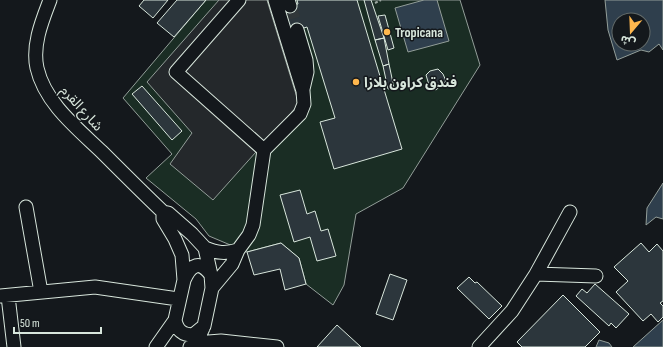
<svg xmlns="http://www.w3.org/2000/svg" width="663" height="347" font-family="'Sofia Sans Condensed','Noto Sans Arabic',sans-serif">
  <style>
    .green { fill: #1a2d24; stroke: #939e99 }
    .parking { fill: #24282b; stroke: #939e99 }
    .water { fill: #2f3f4d; stroke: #939e99; fill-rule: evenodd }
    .building { fill: #2c363c; stroke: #d8e6dc }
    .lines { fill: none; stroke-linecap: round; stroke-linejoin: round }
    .minor-tunnel { stroke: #313739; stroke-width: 13; stroke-dasharray: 13 6; stroke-linecap: butt }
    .minor-casing { stroke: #d8e6dc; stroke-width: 15 }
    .path { stroke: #9da8a2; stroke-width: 2; stroke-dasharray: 3 2; stroke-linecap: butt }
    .minor { stroke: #14181c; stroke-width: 13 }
    .poi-dot { fill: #ffb74d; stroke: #14181c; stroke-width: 1.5 }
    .labels { text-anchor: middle; stroke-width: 3; stroke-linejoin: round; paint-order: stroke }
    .poi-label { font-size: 14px; font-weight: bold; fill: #d8e6dc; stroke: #14181c; text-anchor: start }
    .street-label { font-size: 14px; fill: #d8e6dc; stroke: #14181c }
  </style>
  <rect width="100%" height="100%" fill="#14181c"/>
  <!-- green -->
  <path class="green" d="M206,0H460L480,65L403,188L356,214L344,285L333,305L306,284L299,258L281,243L247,252L209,236L196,219L146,178L172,154L123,98Z"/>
  <!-- parking -->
  <path class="parking" d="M219,0H267L299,104L213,200L170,164L192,133L147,82Z"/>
  <!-- water -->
  <path class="water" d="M424,0H437L449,41L408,52L395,8Z
    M605,0H663V50L659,44L649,52L641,50L617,60L608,30ZM619,20H643V44H619Z
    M663,183V219L656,217L646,225L647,208Z
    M663,320V347H633Z
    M599,340L609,343L612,347H596Z"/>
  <!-- building -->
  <path class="building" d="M144,0H168L153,18L139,6Z
    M177,0H206L174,37L157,23Z
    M297,0H357L402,149L334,169L320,122L335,118L307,27L291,32L283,8L298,4Z
    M364,0H371L384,38L375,40Z
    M385,15L394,48L388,50L378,16Z
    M384,38L389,64L383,66L375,40Z
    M389,64L394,88L388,89L383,66Z
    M438,69L443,74L446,81L436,90L429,85L426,75L430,71Z
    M142,86L182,131L172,140L132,94Z
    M300,190L307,214L315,211L321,231L328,229L336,256L317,261L310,237L294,242L280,195Z
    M281,243L299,258L306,284L285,290L280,269L254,275L247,252Z
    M641,243L649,252L657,244L663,251V301L660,303L663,306V317L658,322L651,314L643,321L616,292L628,281L614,267Z
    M390,274L407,280L393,320L376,314Z
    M469,277L475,283L477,282L502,306L489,319L457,288Z
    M595,284L629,314L616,328L611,323L609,326L576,296L582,289L587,293Z
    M563,295L600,332L585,347H522L517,342Z
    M337,325L361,347H317Z"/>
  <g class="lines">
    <!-- minor-tunnel -->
    <path class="minor-tunnel" d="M290,6L297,30"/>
    <!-- minor casing -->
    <g class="minor-casing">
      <path id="minor" d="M50,0C42,21 32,45 37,68C45,103 77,128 102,152C122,172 142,192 163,212L168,213L192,234L205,248L211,275L212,288L204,326L196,343L190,347
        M239,0L176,72L264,150
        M288,0L290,6
        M297,30L306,60L307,72L303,89
        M26,207L41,292
        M205,248C217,253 226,254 238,250
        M536,274L570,212
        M184,280C191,264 200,260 211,275
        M212,288L232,264L238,250L249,235L253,225L264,150L300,114L304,104L303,91L275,0
        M0,296L95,287L178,299
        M8,296L14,347
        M175,320C177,330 182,335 193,335L204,326
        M196,343L221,341L277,347
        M156,347L175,320L184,280L182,255L175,239L163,219V212
        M479,347L512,311L536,274L596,276"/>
    </g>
    <!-- path -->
    <path class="path" d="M375,3L381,0"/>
    <!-- minor -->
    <use href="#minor" class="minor"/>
  </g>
  <!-- markers -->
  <g class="poi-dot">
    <circle cx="387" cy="32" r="4"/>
    <circle cx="356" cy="82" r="4"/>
  </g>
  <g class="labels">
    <!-- poi labels -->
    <g class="poi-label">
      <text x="395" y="37">Tropicana</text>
      <text x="364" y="87">فندق كراون بلازا</text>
    </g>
    <!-- street labels -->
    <g class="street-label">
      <text transform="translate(82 108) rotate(48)" y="5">شارع القرم</text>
    </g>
  </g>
  <!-- north arrow -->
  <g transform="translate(631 32) rotate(199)"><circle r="19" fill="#14181c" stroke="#626a69"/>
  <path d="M0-3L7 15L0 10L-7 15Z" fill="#ffb74d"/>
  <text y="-6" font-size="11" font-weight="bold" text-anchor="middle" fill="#d8e6dc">ش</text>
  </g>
  <!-- scale -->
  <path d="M14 327v6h87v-6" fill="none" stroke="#d8e6dc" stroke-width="2"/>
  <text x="20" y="327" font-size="12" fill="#d8e6dc" stroke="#14181c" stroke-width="3" paint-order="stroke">50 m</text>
</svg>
